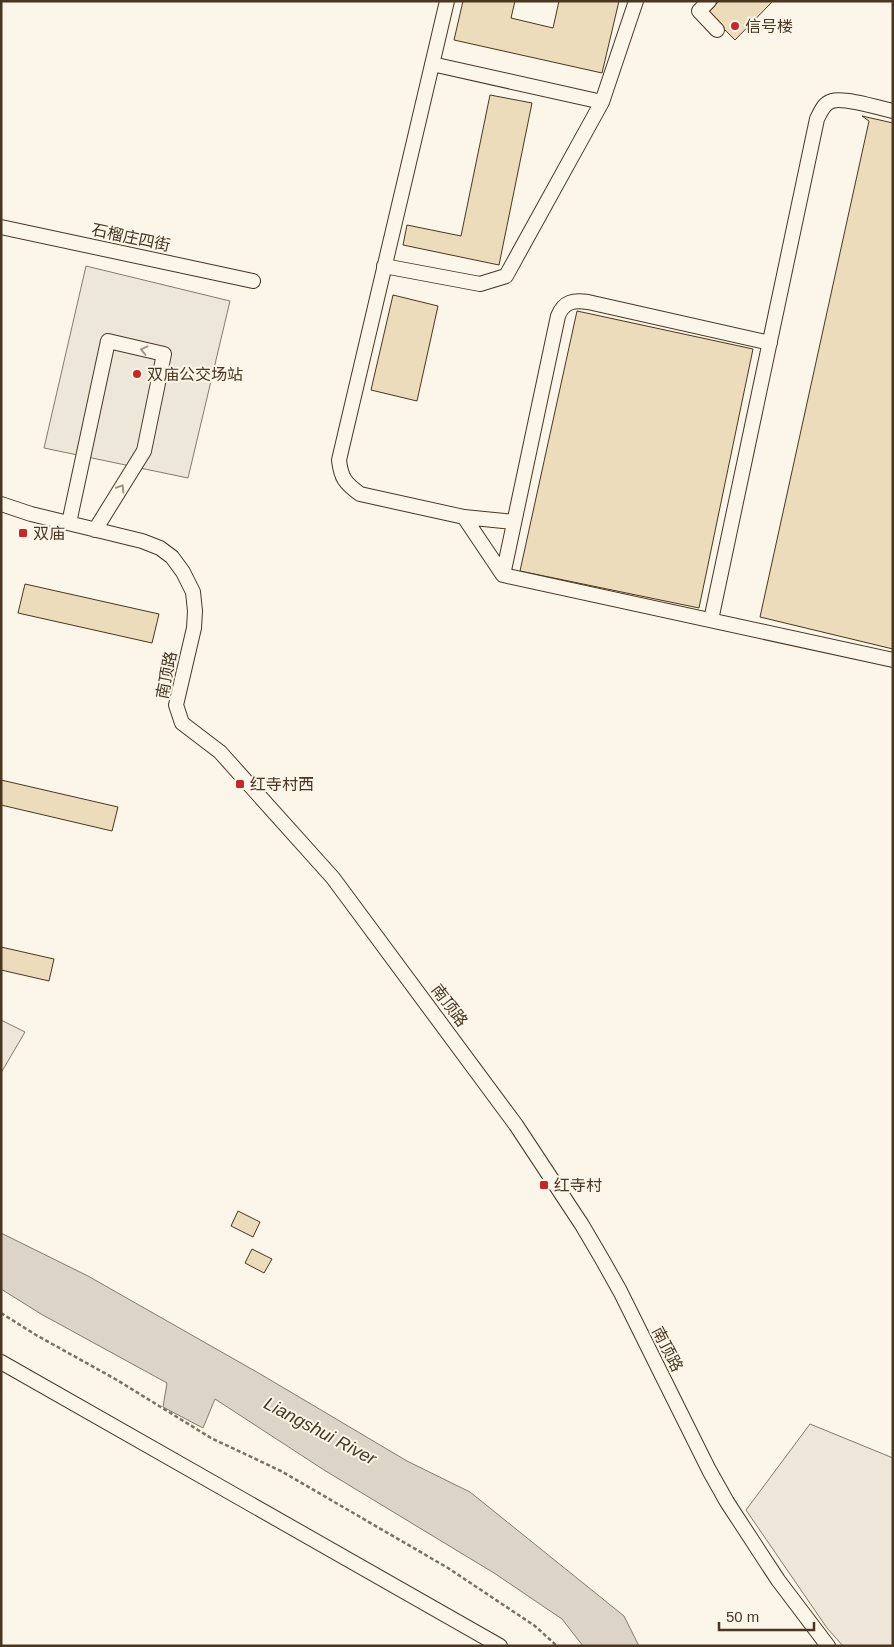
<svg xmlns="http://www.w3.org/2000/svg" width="894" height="1647" font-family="Arial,'Noto Sans SC',sans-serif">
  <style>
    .green { fill: #ede6d9; stroke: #887966 }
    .parking { fill: #ede7d9; stroke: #887966 }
    .water { fill: #dcd4c6; stroke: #887966 }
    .building { fill: #ecdcbc; stroke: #4a3520 }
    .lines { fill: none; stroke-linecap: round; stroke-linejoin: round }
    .minor-casing { stroke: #4a3520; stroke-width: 16 }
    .path { stroke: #7f6f5c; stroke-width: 2.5; stroke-dasharray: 4 2.5; stroke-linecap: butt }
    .minor { stroke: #fbf6e9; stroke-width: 14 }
    .oneway { stroke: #a29684 }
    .poi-dot { fill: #c62828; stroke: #fbf6e9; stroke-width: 2 }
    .labels { text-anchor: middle; stroke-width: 4; stroke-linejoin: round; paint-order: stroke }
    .poi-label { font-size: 16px; fill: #4a3520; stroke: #fbf6e9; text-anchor: start }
    .street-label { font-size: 16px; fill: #4a3520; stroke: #fbf6e9 }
    .water-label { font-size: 18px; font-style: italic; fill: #4a3520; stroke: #fbf6e9 }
  </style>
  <rect width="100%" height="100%" fill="#fbf6e9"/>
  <!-- green -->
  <path class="green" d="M1,1020L25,1032L1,1073Z
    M810,1424L893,1458V1646H843L827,1628L746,1510Z"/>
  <!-- parking -->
  <path class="parking" d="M86,266L230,301L188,478L44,448Z"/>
  <!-- water -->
  <path class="water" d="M1,1233L88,1276L262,1375L407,1461L470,1492L624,1616L639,1646H583L562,1619L494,1573L324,1470L215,1399L203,1428L163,1407L167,1383L41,1314L1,1289Z"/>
  <!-- building -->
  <path class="building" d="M463,1H515L511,18L553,28L559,1H619L602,73L454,40Z
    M719,1H773L735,40L708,13Z
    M490,95L532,103L499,265L403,245L407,225L461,236Z
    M862,116L893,123V649L760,617L869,121Z
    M393,295L438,306L417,401L371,390Z
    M577,311L753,349L699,608L520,571Z
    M25,584L159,614L152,643L18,613Z
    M1,780L118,807L112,831L1,805Z
    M1,947L54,959L49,981L1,970Z
    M238,1211L260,1222L253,1237L231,1226Z
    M252,1249L272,1259L264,1273L245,1263Z"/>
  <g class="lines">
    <!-- minor casing -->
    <g class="minor-casing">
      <path id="minor" d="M447,1L339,460C341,478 345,483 360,494L464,517
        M709,1L699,11L717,30
        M432,64L602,102
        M1,227L253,281
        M384,266L480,284L506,276L602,102L636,1
        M770,343L588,302C574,300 564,301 558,316L503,575L893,660
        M1,504L31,514L142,541L160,548L172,557L183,572L193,592L195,611L194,628L176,705L182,723L220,752L333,878L516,1125L582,1225L602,1259L620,1291L709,1470L727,1502L778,1580L828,1646
        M69,523L108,341L164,354L144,451L95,530
        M503,575L464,517L514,522
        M711,620L817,119C821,111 824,103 832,101C843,97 880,108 893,111
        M1,1362L500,1646"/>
    </g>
    <!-- path -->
    <path class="path" d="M1,1313L36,1335L117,1380L211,1438L281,1471L448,1568L535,1626L557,1646"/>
    <!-- minor -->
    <use href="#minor" class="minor"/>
  </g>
  <!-- one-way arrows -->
  <defs><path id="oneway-chevron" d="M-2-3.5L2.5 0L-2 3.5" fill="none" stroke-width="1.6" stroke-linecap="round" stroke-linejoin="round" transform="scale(1.25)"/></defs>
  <g class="oneway">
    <use href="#oneway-chevron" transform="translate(144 350) rotate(-167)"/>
    <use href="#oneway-chevron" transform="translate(121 488) rotate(-58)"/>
  </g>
  <!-- markers -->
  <g class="poi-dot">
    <circle cx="735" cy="26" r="5"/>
    <circle cx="137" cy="374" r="5"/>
    <rect x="18" y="528" width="10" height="10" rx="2.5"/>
    <rect x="235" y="779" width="10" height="10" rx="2.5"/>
    <rect x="539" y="1180" width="10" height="10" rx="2.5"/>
  </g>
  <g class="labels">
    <!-- poi labels -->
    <g class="poi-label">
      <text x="745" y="32">信号楼</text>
      <text x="147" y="380">双庙公交场站</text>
      <text x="33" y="539">双庙</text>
      <text x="250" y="790">红寺村西</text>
      <text x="554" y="1191">红寺村</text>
    </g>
    <!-- street labels -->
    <g class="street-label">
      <text transform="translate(131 237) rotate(12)" y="6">石榴庄四街</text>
      <text transform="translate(166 675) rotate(-79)" y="6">南顶路</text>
      <text transform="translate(450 1005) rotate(53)" y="6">南顶路</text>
      <text transform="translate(668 1349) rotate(63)" y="6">南顶路</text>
    </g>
    <!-- water labels -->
    <g class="water-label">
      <text transform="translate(320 1431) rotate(28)" y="6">Liangshui River</text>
    </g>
  </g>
  <!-- border -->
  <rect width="894" height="1647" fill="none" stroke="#4a3520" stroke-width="5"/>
  <!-- scale -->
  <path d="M719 1622v8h95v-8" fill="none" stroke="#4a3520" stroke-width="2.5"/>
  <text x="726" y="1622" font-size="15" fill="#4a3520" stroke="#fbf6e9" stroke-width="4" paint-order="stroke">50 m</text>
</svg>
